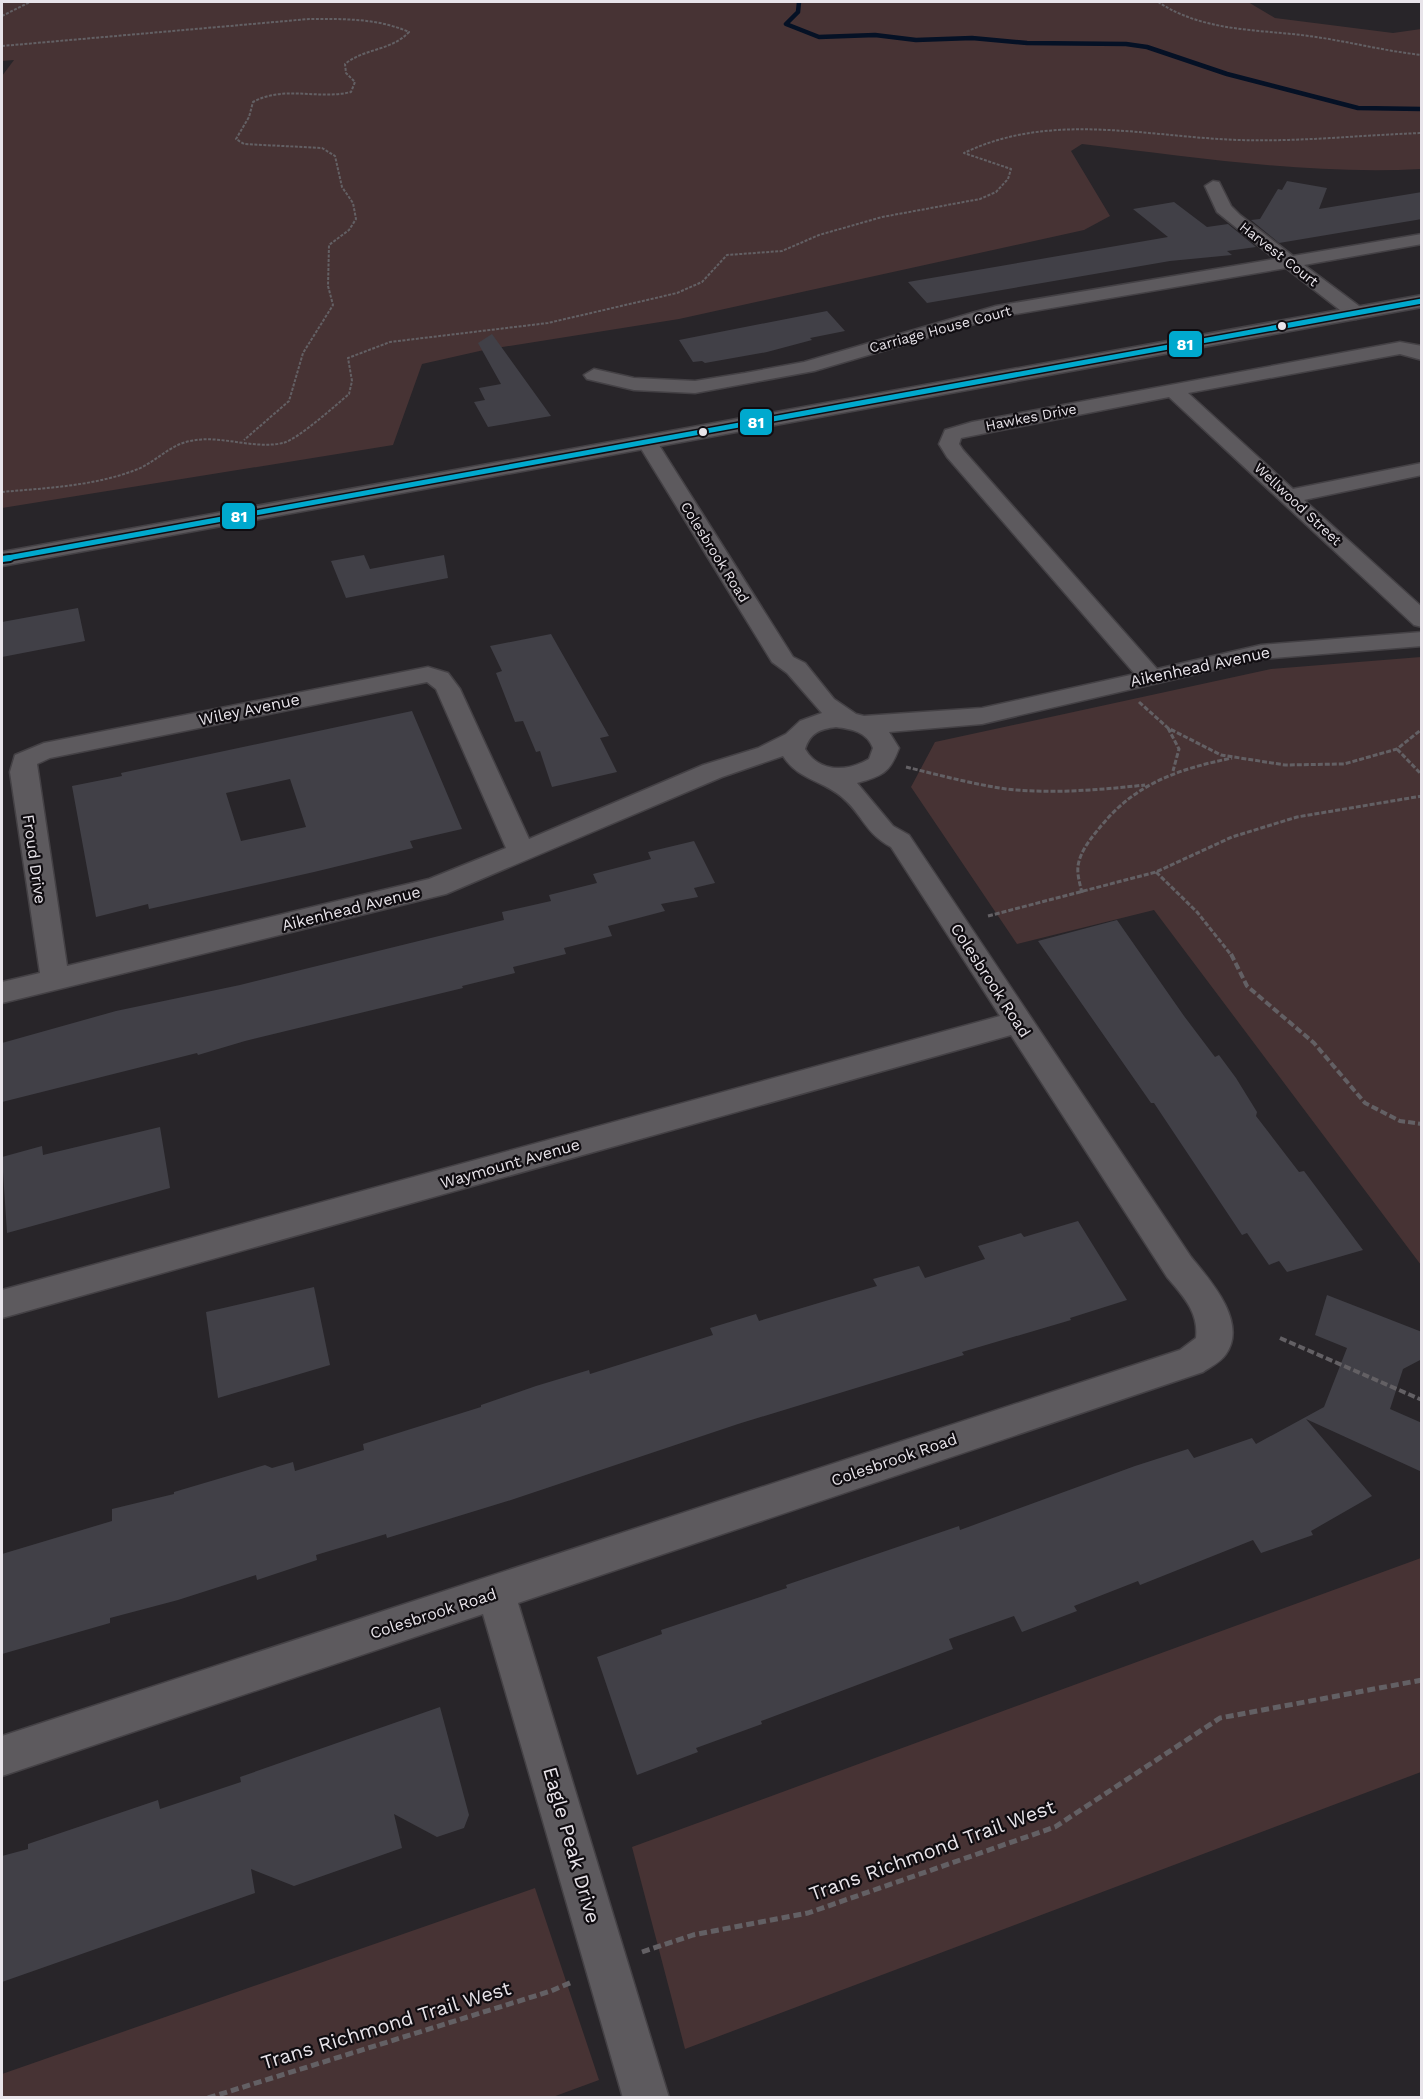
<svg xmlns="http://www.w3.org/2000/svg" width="1423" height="2099" font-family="'Work Sans',sans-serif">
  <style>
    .green { fill: #473334 }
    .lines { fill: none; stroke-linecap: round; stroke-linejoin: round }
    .stream { stroke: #051125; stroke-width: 4.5 }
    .building { fill: #414047; fill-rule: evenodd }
    .street-casing { stroke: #444145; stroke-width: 3 }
    .secondary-casing { stroke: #444145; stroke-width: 3 }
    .path-far3 { stroke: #636064; stroke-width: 2; stroke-dasharray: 3 1.5; stroke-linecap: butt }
    .path-far2 { stroke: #636064; stroke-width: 3; stroke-dasharray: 5 2; stroke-linecap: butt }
    .path-far1 { stroke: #636064; stroke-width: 4; stroke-dasharray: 7 3; stroke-linecap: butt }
    .path { stroke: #636064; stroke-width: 5; stroke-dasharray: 8 4; stroke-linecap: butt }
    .street { fill: #5d5a5e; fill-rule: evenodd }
    .secondary { fill: #5d5a5e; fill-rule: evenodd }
    .bus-1-far1-casing { stroke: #100d11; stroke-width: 8 }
    .bus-1-casing { stroke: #100d11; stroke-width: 10 }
    .bus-1-far1 { stroke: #00a9ce; stroke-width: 5 }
    .bus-1 { stroke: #00a9ce; stroke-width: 6 }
    .bus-dot { fill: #e8e4ea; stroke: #100d11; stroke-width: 2 }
    .labels { text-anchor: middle; stroke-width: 4.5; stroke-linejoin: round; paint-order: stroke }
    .far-street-label { font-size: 14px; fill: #e8e4ea; stroke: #100d11 }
    .street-label { font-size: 16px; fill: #e8e4ea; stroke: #100d11 }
    .near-street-label { font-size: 20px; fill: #e8e4ea; stroke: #100d11 }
    .line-badge { stroke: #100d11; stroke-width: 2 }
    .badge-label { font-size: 16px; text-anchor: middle; font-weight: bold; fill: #fff }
  </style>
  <rect width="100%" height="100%" fill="#282529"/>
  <!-- green -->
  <path class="green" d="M2,2H1248L1275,18L1393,33L1421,29V169C1308,175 1194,157 1082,144L1071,151L1110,216L1084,230L679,319L484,350L422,364L393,445L2,508V76L14,60L2,61Z
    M1421,657H1422L1421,1265L1154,910L1017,944L911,787L935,742L1271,669Z
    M1421,1558V1772L685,2049L632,1847Z
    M535,1888L599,2080L550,2098L2,2097V2074Z"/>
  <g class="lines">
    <!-- stream -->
    <path class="stream" d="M799,2L798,12L786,24L819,37L875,35L916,40L972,38L1027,43L1126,44L1147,47L1227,74L1358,108L1422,109"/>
  </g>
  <!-- building -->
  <path class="building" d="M1287,181L1327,188L1319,209L1422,192V219L1279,243L1251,220L1260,219L1278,189L1282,190Z
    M1174,202L1207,227L1228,224L1256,247L1227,251L1232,255L1170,261L927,303L908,282L1168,237L1133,209Z
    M827,311L845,331L810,338L812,340L767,352L705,363L702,361L693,362L679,340Z
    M492,334L551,416L488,427L474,402L485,400L479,388L501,384L478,343Z
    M364,555L370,569L444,555L448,578L346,598L331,561Z
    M78,608L85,641L2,657V622Z
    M551,634L609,736L600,738L617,772L552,787L540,751L536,752L523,721L515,722L496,673L502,671L490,646Z
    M412,711L462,829L410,841L413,848L314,872L149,909L148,904L96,917L72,786L122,776L121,773ZM290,779L306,827L241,841L226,793Z
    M694,841L715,883L694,888L698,897L661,904L665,911L608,926L612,936L564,948L566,954L513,967L515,973L462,986L463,988L245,1041L198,1055L197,1053L2,1102V1043L116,1011L240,985L504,920L502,912L551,901L549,895L597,883L593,874L651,859L648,852Z
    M1117,920L1184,1016L1215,1057L1219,1055L1236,1078L1257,1112L1256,1116L1299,1172L1304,1171L1363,1250L1287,1272L1279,1261L1269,1265L1247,1233L1242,1235L1154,1103H1151L1038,941Z
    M160,1127L170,1188L7,1233L2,1157L42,1146L43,1155Z
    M1078,1221L1127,1300L1070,1318L1071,1320L962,1352L964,1355L738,1424L511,1500L387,1538L386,1534L316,1555L317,1560L257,1580L256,1575L178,1600L110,1618V1623L2,1654V1554L112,1521V1509L174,1494V1492L265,1465L272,1468L293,1462L295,1471L364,1450L363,1444L481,1407V1405L536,1386L589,1370L590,1374L713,1335L710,1328L756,1314L759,1321L822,1302L877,1286L873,1279L919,1266L925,1278L985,1259L978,1246L1021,1233L1024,1237Z
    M314,1287L330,1365L218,1398L206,1312Z
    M1327,1295L1422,1332V1359L1403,1369L1390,1409L1422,1423V1472L1306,1419L1372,1496L1311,1531L1313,1535L1261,1553L1253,1540L1140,1585L1138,1581L1074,1606L1077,1611L1022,1632L1014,1616L949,1639L953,1649L761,1721L762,1724L696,1748L698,1752L637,1775L597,1657L662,1634L661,1630L787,1588L786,1585L959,1526L960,1530L1135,1466L1188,1449L1194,1458L1252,1438L1256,1444L1324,1407L1347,1348L1315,1335Z
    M440,1707L469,1815L464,1828L437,1837L394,1814L402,1848L294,1886L251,1869L255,1893L2,1982V1856L28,1849V1844L158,1800L160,1809L241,1782L240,1777Z"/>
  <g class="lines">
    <!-- street casing -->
    <g class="street-casing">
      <path id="street" d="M1213,181L1219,182L1231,206L1240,215L1293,256L1422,234V244L1304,265L1363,309L1365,313L1356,319L1349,317L1286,268L998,317L814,371L695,393L634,390L587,379L584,375L594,369L634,378L695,381L745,373L804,362L996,306L1275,259L1217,212L1205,186Z
        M1400,342L1422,346V360L1400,354L1188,393L1293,489L1422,463V475L1304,500L1422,607V627L1414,625L1169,397L961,438L959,444L963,450L1157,669L1261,645L1422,632V646L1261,659L982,724L889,732L899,748C890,773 882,776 857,783L893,826L909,835L1191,1257C1210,1280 1248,1322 1226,1354C1221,1362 1210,1367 1203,1372L518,1603L669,2098H623L483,1614L2,1776V1736L1180,1350L1196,1338C1199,1312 1183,1296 1167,1277L1011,1035L2,1318V1290L1000,1016L891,847C864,832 863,815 843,798C823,780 798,780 783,756L722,777L446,894L2,1003V982L40,973L10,772L15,755L44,743L428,667L448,673L460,689L529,839L703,765L758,748L786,734L800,721L822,713L787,673L772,662L637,442L640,438H654L657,442L793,657L805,663L834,699L856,714L864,716L982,708L1135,674L947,457L939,444L945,430L972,422ZM427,682L436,689L506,848L429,879L67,966L37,764L50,758ZM836,727C852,729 867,732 873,748L869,759C847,772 819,773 805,749C810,733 820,729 836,727Z"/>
    </g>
    <!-- secondary casing -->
    <g class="secondary-casing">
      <path id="secondary" d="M1422,295V307L2,566V552Z"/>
    </g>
    <!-- path-far3 -->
    <path class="path-far3" d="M1158,2C1204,32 1256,29 1309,36C1347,41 1384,51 1422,55
      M2,16L30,2
      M2,46L309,19C344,19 377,18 409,32C391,51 365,48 345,64L346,73L355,82L351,92C318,100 284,85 253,102L249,117L236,139L244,144L322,148L335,156L342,187L353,203L356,219L349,230L329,245L328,286L333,305L303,353L289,401L244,440
      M2,492C46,488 96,486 138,469C155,462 168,447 186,442C218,433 251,450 283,443C297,440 336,405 349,394L352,381L348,358L390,342L548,323L677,293L702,282L727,255L782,251L819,235L882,217L980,199L996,192L1008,179L1011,169L964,153C1051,111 1147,137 1239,140C1300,142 1361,135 1422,133"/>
    <!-- path-far2 -->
    <path class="path-far2" d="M1139,702L1168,728L1221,755L1285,765L1344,764L1397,749L1422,729
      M1168,728L1179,749L1173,771
      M1397,749L1422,775
      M906,767C939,775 972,784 1006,789C1052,794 1099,790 1145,785
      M1156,872L1197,912L1232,956
      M1082,893C1080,884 1077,875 1078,866C1080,851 1092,837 1101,826C1136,783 1179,769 1232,758
      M988,916L1156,872L1232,837L1297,817L1422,796"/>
    <!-- path-far1 -->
    <path class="path-far1" d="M1231,954L1247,986L1314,1043L1365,1103L1400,1121L1422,1124
      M1280,1338L1422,1400"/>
    <!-- path -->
    <path class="path" d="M642,1952L693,1935L808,1913L1055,1827L1220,1718L1422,1680
      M208,2098L551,1991L572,1982"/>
    <!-- street -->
    <use href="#street" class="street"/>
    <!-- secondary -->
    <use href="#secondary" class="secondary"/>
    <!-- bus-1-far1 casing -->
    <g class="bus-1-far1-casing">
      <path id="bus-1-far1" d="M2,559L1422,301"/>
    </g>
    <!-- bus-1 casing -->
    <g class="bus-1-casing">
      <path id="bus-1" d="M2,559L10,558"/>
    </g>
    <!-- bus-1-far1 -->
    <use href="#bus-1-far1" class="bus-1-far1"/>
    <!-- bus-1 -->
    <use href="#bus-1" class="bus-1"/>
  </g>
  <!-- markers -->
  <g class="bus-dot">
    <circle cx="1282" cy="326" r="5"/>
    <circle cx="703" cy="432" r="5"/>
  </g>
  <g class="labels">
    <!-- far-street labels -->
    <g class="far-street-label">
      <text transform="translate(1279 254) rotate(38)" y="5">Harvest Court</text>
      <text transform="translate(940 329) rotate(-15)" y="5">Carriage House Court</text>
      <text transform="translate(1031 417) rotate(-11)" y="5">Hawkes Drive</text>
      <text transform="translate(1298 504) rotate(43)" y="5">Wellwood Street</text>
      <text transform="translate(715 552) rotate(58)" y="5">Colesbrook Road</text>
    </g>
    <!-- street labels -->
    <g class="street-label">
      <text transform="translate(1200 666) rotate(-12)" y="6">Aikenhead Avenue</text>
      <text transform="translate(249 709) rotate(-12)" y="6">Wiley Avenue</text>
      <text transform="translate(35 859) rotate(82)" y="6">Froud Drive</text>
      <text transform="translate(351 908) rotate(-14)" y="6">Aikenhead Avenue</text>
      <text transform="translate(991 980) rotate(57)" y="6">Colesbrook Road</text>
      <text transform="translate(510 1163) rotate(-16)" y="6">Waymount Avenue</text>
      <text transform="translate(894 1459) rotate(-19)" y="6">Colesbrook Road</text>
      <text transform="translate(433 1613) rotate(-18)" y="6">Colesbrook Road</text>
    </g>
    <!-- near-street labels -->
    <g class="near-street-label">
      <text transform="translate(572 1845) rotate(74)" y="7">Eagle Peak Drive</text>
      <text transform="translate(932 1850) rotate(-20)" y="7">Trans Richmond Trail West</text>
      <text transform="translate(386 2025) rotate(-17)" y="7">Trans Richmond Trail West</text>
    </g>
  </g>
  <g class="line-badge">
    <rect x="1168" y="330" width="35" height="28" rx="6" fill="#00a9ce"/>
    <rect x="739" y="408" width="34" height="28" rx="6" fill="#00a9ce"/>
    <rect x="221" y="502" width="35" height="28" rx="6" fill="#00a9ce"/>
  </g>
  <g class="badge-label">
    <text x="1185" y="350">81</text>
    <text x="756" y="428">81</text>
    <text x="239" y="522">81</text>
  </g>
  <!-- border -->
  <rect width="1423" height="2099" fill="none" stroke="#e8e4ea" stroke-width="6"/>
</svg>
